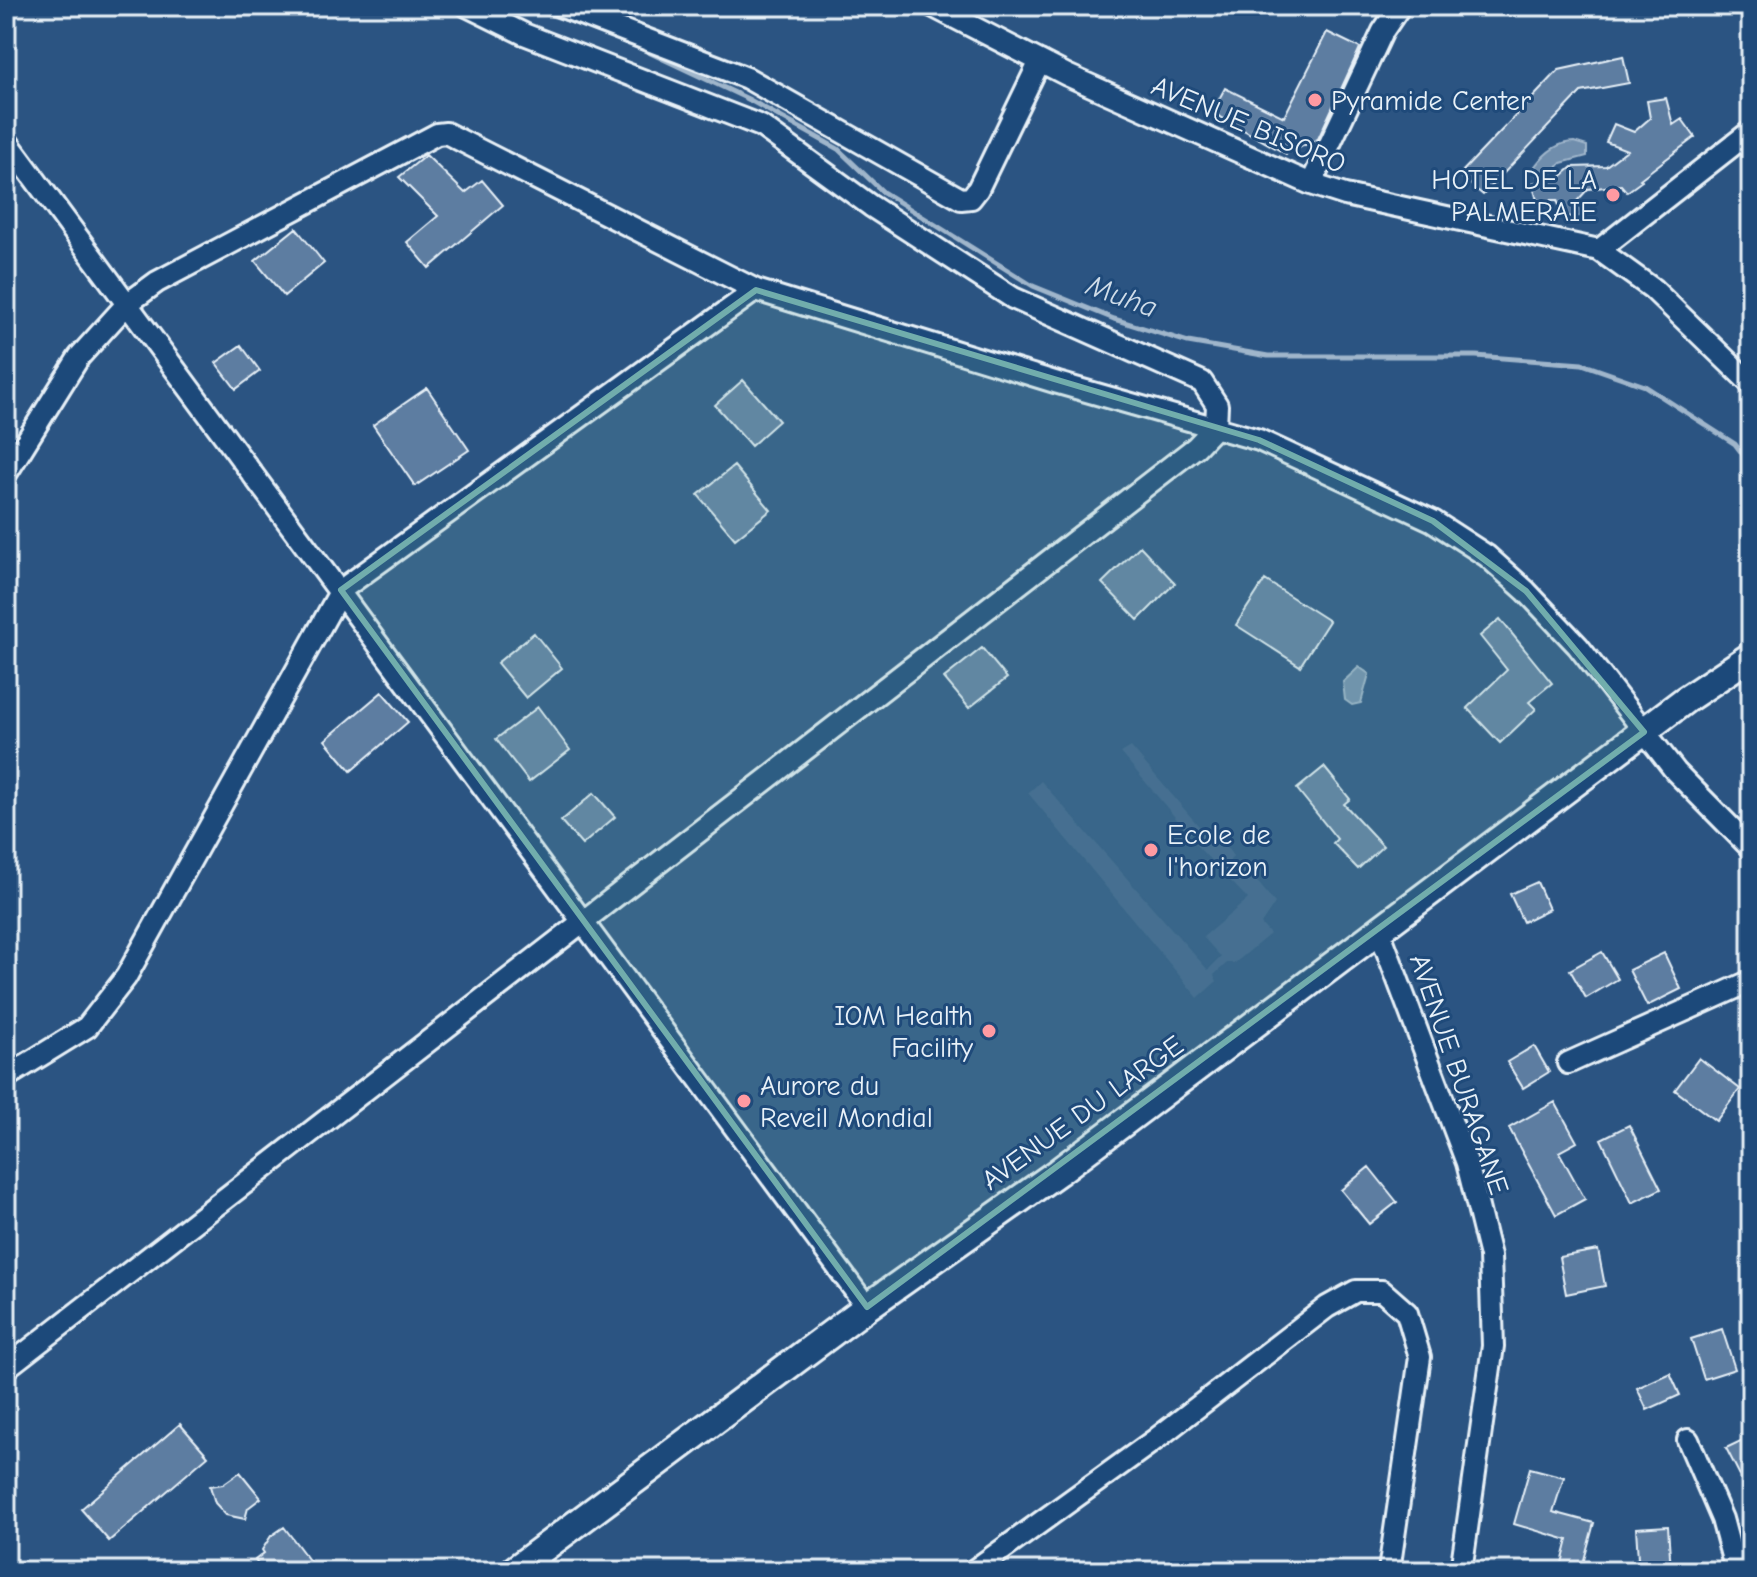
<svg xmlns="http://www.w3.org/2000/svg" width="1757" height="1577" font-family="'Comic Neue',sans-serif">
  <style>
    .built { fill: #3a608b }
    .water { fill: #708ead; stroke: #a0b6cb; stroke-width: 2 }
    .lines { fill: none; stroke-linecap: round; stroke-linejoin: round }
    .stream { stroke: #a0b6cb; stroke-width: 5 }
    .building { fill: #5d7da1; stroke: #e8f1f8; stroke-width: 2 }
    .minor-casing { stroke: #e8f1f8; stroke-width: 26 }
    .major-casing { stroke: #e8f1f8; stroke-width: 32 }
    .minor { stroke: #1f4a7a; stroke-width: 20 }
    .major { stroke: #1f4a7a; stroke-width: 26 }
    .marked { fill: #71adac; fill-opacity: 0.2; stroke: #71adac; stroke-width: 6; stroke-linejoin: round }
    .poi-dot { fill: #ff9aa2; stroke: #1f4a7a; stroke-width: 3 }
    .labels { text-anchor: middle; stroke-width: 6; stroke-linejoin: round; paint-order: stroke }
    .poi-label { font-size: 28px; fill: #e8f1f8; stroke: #1f4a7a; text-anchor: start }
    .street-label { font-size: 28px; fill: #e8f1f8; stroke: #1f4a7a }
    .water-label { font-size: 30px; font-style: italic; fill: #d0dde9; stroke: #1f4a7a }
  </style>
  <rect width="100%" height="100%" fill="#2b5482"/>
  <filter id="ink" filterUnits="userSpaceOnUse"><feTurbulence type="fractalNoise" baseFrequency=".0125" numOctaves="2"/><feDisplacementMap in="SourceGraphic" scale="16" xChannelSelector="R" yChannelSelector="G"/><feConvolveMatrix kernelMatrix="1 2 1 2 8 2 1 2 1" color-interpolation-filters="sRGB"/></filter>
  <g filter="url(#ink)">
    <!-- built -->
    <path class="built" d="M1131,747L1210,839L1217,834L1233,856L1228,864L1233,869L1242,863L1275,903L1261,924L1270,934L1235,963H1227L1214,975L1217,981L1198,998L1028,793L1041,781L1208,970L1221,957L1203,937L1248,899L1195,844L1201,839L1196,830L1189,834L1121,753Z"/>
    <!-- water -->
    <path class="water" d="M1574,142L1587,146V156L1561,163L1548,178L1537,176L1535,166C1545,153 1557,142 1574,142Z
      M1359,667L1369,674L1361,703L1352,705L1345,700L1343,682Z"/>
    <g class="lines">
      <!-- stream -->
      <path class="stream" d="M522,6L578,23
        M625,41L748,99L838,149L883,192L1033,286L1114,319L1188,342L1268,356H1476L1582,364L1645,386L1735,444L1751,465"/>
    </g>
    <!-- building -->
    <path class="building" d="M1327,32L1360,48L1318,139L1286,154L1212,112L1225,88L1284,117Z
      M1623,56L1629,83L1581,92L1483,195L1459,175L1559,70Z
      M1666,98L1673,125L1682,119L1695,137L1640,179L1642,181L1627,192L1621,185L1588,189L1577,201L1580,216L1563,217L1557,200H1537L1532,183L1559,178L1572,167L1606,166L1627,150L1606,142L1614,124L1634,132L1650,118L1647,101Z
      M426,155L465,193L482,180L503,205L429,268L407,242L438,216L399,177Z
      M296,228L324,263L284,296L255,261Z
      M241,345L260,371L236,389L216,363Z
      M743,380L779,421L751,446L715,405Z
      M427,388L469,450L415,486L373,425Z
      M734,466L771,510L735,539L698,495Z
      M1140,546L1175,583L1138,620L1102,583Z
      M1265,580L1329,621L1300,666L1236,625Z
      M1500,619L1552,683L1529,702L1536,709L1500,743L1467,708L1507,670L1480,636Z
      M534,633L562,668L526,698L497,663Z
      M982,648L1007,678L969,708L944,678Z
      M382,692L408,722L351,771L325,740Z
      M538,707L570,750L529,782L496,739Z
      M1324,767L1350,799L1344,804L1383,846L1358,869L1333,843L1337,839L1297,789Z
      M594,793L615,817L582,845L561,821Z
      M1537,882L1549,909L1523,922L1510,894Z
      M1602,952L1618,979L1586,998L1570,970Z
      M1664,953L1681,989L1647,1006L1629,970Z
      M1534,1046L1549,1072L1523,1088L1507,1062Z
      M1699,1058L1740,1089L1716,1121L1675,1090Z
      M1555,1102L1577,1142L1559,1152L1585,1199L1556,1215L1509,1128Z
      M1629,1125L1661,1189L1632,1203L1601,1139Z
      M1369,1167L1397,1202L1369,1224L1341,1190Z
      M1598,1250L1605,1286L1566,1294L1559,1257Z
      M1722,1329L1735,1369L1704,1379L1691,1339Z
      M1670,1373L1680,1395L1647,1410L1637,1388Z
      M180,1424L208,1456L109,1541L81,1509Z
      M1751,1436V1497L1726,1448Z
      M1530,1468L1564,1477L1553,1512L1594,1523L1581,1571H1560L1568,1540L1514,1524Z
      M240,1472L261,1498L248,1508L245,1519L226,1515L215,1503L210,1486L223,1484Z
      M1668,1526L1671,1571H1609L1608,1567L1638,1559L1636,1528Z
      M284,1527L317,1571H262L255,1560L264,1553L262,1550L271,1536Z"/>
    <g class="lines">
      <!-- minor casing -->
      <g class="minor-casing">
        <path id="minor" d="M560,6L747,78L961,199L971,198L978,189L1040,61
          M932,6L1067,75L1311,184L1345,195L1599,250L1653,289L1751,384
          M6,140L127,304L157,282L437,134L446,133L756,290L1058,383L1259,440L1433,521L1487,556L1526,591L1578,646L1676,772L1751,848
          M1311,184L1383,31L1400,6
          M1599,250L1751,131
          M6,474L79,357L127,304L867,1307
          M1379,930L1467,1163L1490,1256L1493,1346L1461,1571
          M1568,1063L1751,981
          M6,1077L87,1027L126,977L341,590L756,290
          M6,1368L1196,447L1216,426L1217,405L1202,382L1013,298L871,206L761,126L524,34L467,6
          M1688,1440L1722,1519L1736,1571
          M973,1571L1156,1439L1327,1307L1356,1291H1382L1407,1313L1420,1357L1389,1571"/>
      </g>
      <!-- major casing -->
      <g class="major-casing">
        <path id="major" d="M513,1571L867,1307L1058,1172L1685,700L1751,656"/>
      </g>
      <!-- minor -->
      <use href="#minor" class="minor"/>
      <!-- major -->
      <use href="#major" class="major"/>
    </g>
  </g>
  <!-- marked area -->
  <path class="marked" d="M756,290L1259,440L1433,521L1526,591L1644,732L867,1307L341,590Z"/>
  <!-- markers -->
  <g class="poi-dot">
    <circle cx="1315" cy="100" r="8"/>
    <circle cx="1613" cy="195" r="8"/>
    <circle cx="1151" cy="850" r="8"/>
    <circle cx="989" cy="1031" r="8"/>
    <circle cx="744" cy="1101" r="8"/>
  </g>
  <g class="labels">
    <!-- poi labels -->
    <g class="poi-label">
      <text x="1331" y="110">Pyramide Center</text>
      <text x="1597" y="189" text-anchor="end">HOTEL DE LA<tspan x="1597" dy="32">PALMERAIE</tspan></text>
      <text x="1167" y="844">Ecole de<tspan x="1167" dy="32">l'horizon</tspan></text>
      <text x="973" y="1025" text-anchor="end">IOM Health<tspan x="973" dy="32">Facility</tspan></text>
      <text x="760" y="1095">Aurore du<tspan x="760" dy="32">Reveil Mondial</tspan></text>
    </g>
    <!-- street labels -->
    <g class="street-label">
      <text transform="translate(1249 124) rotate(23)" y="10">AVENUE BISORO</text>
      <text transform="translate(1460 1074) rotate(71)" y="10">AVENUE BURAGANE</text>
      <text transform="translate(1082 1112) rotate(-36)" y="10">AVENUE DU LARGE</text>
    </g>
    <!-- water labels -->
    <g class="water-label">
      <text transform="translate(1122 296) rotate(20)" y="10">Muha</text>
    </g>
  </g>
  <!-- margin -->
  <rect width="1757" height="1577" fill="none" stroke="#1f4a7a" stroke-width="32"/>
  <rect x="16" y="16" width="1725" height="1545" fill="none" stroke="#e8f1f8" stroke-width="3" filter="url(#ink)"/>
</svg>
